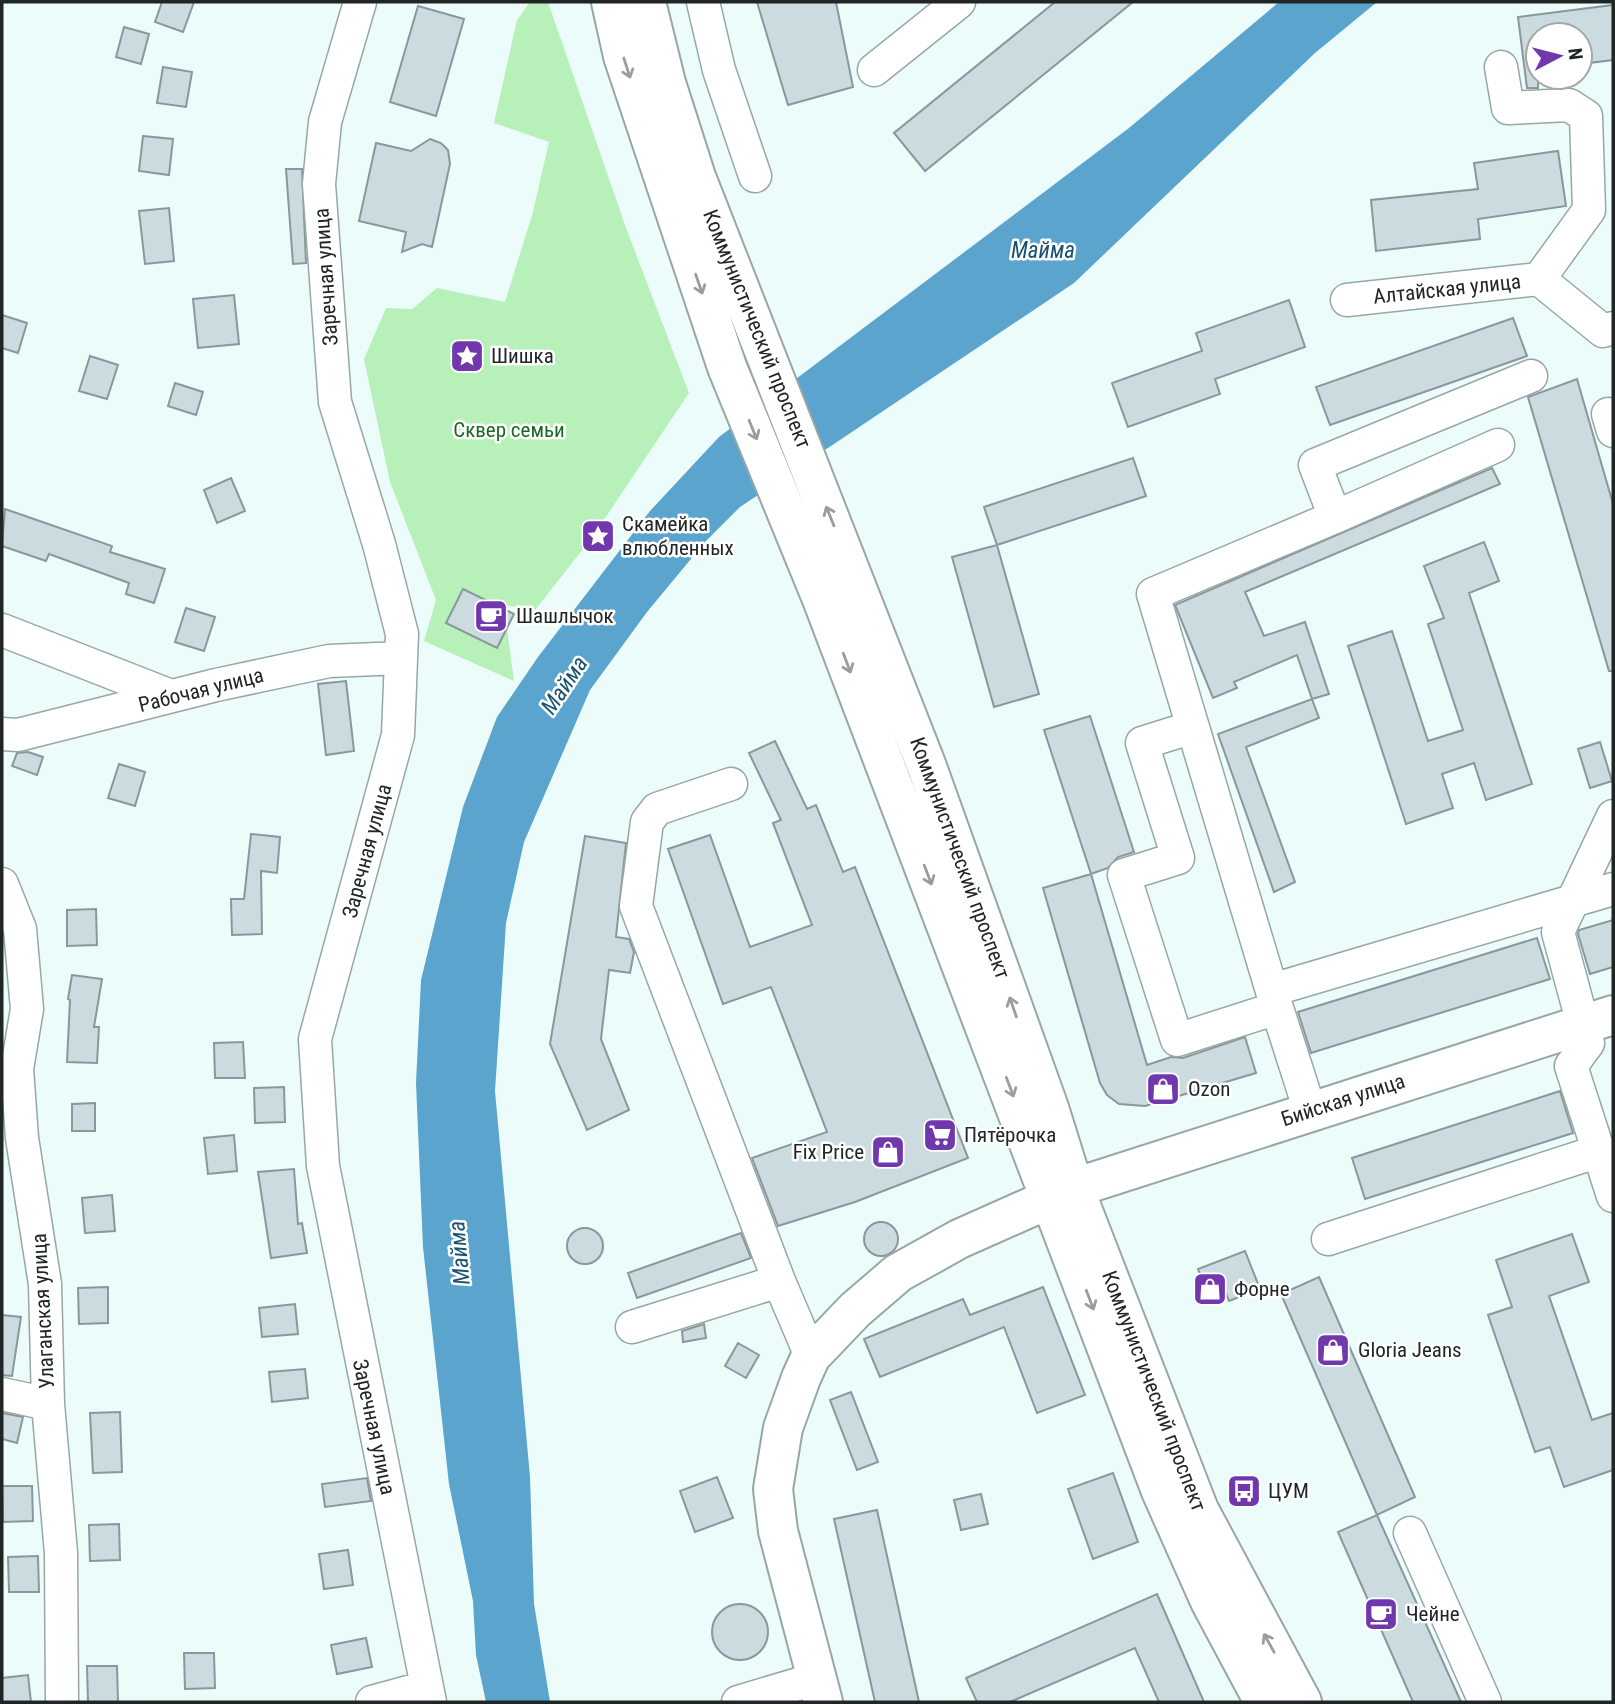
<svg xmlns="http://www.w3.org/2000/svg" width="1615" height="1704" font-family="'Roboto Condensed',sans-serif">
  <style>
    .green { fill: #b7f0b8 }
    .water { fill: #5aa4ce }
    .building { fill: #cbdbdf; stroke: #88989b; stroke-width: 2 }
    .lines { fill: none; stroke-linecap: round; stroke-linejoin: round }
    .minor-casing { stroke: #97a7a6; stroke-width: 35 }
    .major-casing { stroke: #97a7a6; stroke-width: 42 }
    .minor { stroke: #fff; stroke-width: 32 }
    .major { stroke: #fff; stroke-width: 38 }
    .oneway { stroke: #9b9d9d }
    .labels { text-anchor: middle; stroke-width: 5; stroke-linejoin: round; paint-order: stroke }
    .street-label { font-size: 21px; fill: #202625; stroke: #fff }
    .poi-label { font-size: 21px; fill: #202625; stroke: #fff; text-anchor: start }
    .park-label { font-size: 21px; fill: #1a6825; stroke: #fff }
    .water-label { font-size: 23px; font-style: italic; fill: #195370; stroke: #fff }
  </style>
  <rect width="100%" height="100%" fill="#ebfcfb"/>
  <!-- green -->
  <path class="green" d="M530,2H548L626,228L689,393L591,539L535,610L504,605L514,681L424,641L436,600L390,482L364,359L386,308L412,309L437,288L505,302L533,212L549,142L494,123L517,20Z"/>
  <!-- water -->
  <path class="water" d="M1279,2H1377L1315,53L1074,283L740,507L705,542L647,612L590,690L524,842L506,923L495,1091L530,1477L534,1604L550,1702H486L476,1655L473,1601L449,1484L423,1247L416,1083L421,980L463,807L497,717L538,657L650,511L719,437L1129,128Z"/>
  <!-- building -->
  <path class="building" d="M162,2H194L183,32L155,22Z
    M757,2H836L853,87L788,105Z
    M1055,2H1133L925,171L894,133Z
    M1613,5V60L1580,64V35H1538V88H1527L1518,17Z
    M418,6L464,19L436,116L390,102Z
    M124,27L149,34L141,64L116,57Z
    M163,67L192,72L186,107L157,103Z
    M143,136L173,139L169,175L139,171Z
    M430,139L441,143L448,150L450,164L432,247L422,244L402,252L406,232L359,221L376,143L411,151Z
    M1558,151L1566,206L1478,219L1480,239L1376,251L1371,200L1478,189L1474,163Z
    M286,169H302L306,263L293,264Z
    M169,208L174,261L145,264L139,211Z
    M234,295L239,344L198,348L193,299Z
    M1289,300L1305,347L1215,379L1220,394L1128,427L1112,383L1202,351L1196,333Z
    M2,315L27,323L18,353L2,348Z
    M1513,318L1527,356L1330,425L1316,387Z
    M90,356L118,365L107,399L79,391Z
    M1577,379L1613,504V671H1609L1528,397Z
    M175,383L203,392L196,415L168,406Z
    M1133,458L1146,496L997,545L984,507Z
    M1492,468L1500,484L1245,592L1264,636L1305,622L1329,694L1312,699L1297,655L1234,682L1237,688L1213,698L1175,605Z
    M231,478L245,511L217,523L204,490Z
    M5,509L112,546L110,552L165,569L154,603L126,594L129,583L49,554L46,561L2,546Z
    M1484,542L1499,581L1469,593L1532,784L1486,800L1474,763L1442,774L1453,808L1406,824L1348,646L1392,631L1428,741L1463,730L1428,624L1444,618L1424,566Z
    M997,545L1039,694L994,707L952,557Z
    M463,589L514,614L497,648L446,623Z
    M186,608L215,617L204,651L175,642Z
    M346,681L354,751L326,755L318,684Z
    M1312,699L1319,718L1246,747L1295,882L1274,892L1218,734Z
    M1090,716L1134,852L1118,857L1108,868L1091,874L1044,730Z
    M775,741L807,809L816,805L843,872L855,867L968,1158L855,1202L778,1226L752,1158L827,1132L771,987L723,1004L668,849L710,835L750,947L812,925L773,823L781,820L749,753Z
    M1600,742L1612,781L1590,788L1578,749Z
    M28,752L43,757L37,775L12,766L17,753Z
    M119,764L145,772L135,806L108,798Z
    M251,834L280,837L277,873L261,871L262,934L232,935L231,899H244Z
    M585,836L626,843L616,937L629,939L634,952L630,973L609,970L601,1039L629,1110L587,1130L550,1044Z
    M1091,874L1147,1065L1171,1057L1183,1058L1245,1037L1256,1073L1145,1106L1119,1104L1107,1095L1100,1083L1043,888Z
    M96,909L97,945L67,946V910Z
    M1613,920V967L1590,974L1578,934L1579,930Z
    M1537,938L1550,979L1311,1053L1298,1012Z
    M72,975L102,979L94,1027H99L97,1063L67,1062L70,1000L68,999Z
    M243,1042L245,1078H215L214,1043Z
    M284,1087L285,1122L255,1123L254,1088Z
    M1560,1091L1573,1133L1365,1199L1352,1158Z
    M95,1103V1131H72V1104Z
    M234,1135L237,1171L208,1174L204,1138Z
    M294,1169L298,1224L302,1223L307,1253L271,1258L258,1172Z
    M112,1195L115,1231L85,1233L82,1198Z
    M864 1239a17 17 0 1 1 34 0a17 17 0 1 1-34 0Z
    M567 1246a18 18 0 1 1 36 0a18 18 0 1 1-36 0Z
    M741,1233L751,1258L637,1298L628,1273Z
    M1572,1234L1589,1282L1549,1296L1592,1420L1613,1413V1470L1564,1487L1550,1447L1535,1452L1488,1315L1512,1307L1496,1260Z
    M1245,1251L1260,1289L1229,1301L1225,1291L1209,1297L1198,1269Z
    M1319,1277L1415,1497L1377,1515L1281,1294Z
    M108,1287V1323L79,1324L78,1288Z
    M1043,1287L1085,1395L1037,1413L1004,1327L880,1377L864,1339L963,1299L970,1315Z
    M295,1304L298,1334L262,1337L259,1308Z
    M2,1315L21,1317L12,1376L2,1375Z
    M704,1324L706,1338L683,1342L682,1331Z
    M738,1343L759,1355L746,1378L725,1366Z
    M305,1369L308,1398L272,1402L269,1372Z
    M851,1392L878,1462L857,1470L830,1400Z
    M120,1412L122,1472L93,1473L90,1413Z
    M2,1413L23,1417L17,1443L2,1439Z
    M1113,1473L1138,1542L1093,1559L1068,1489Z
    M717,1477L733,1518L695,1532L680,1491Z
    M367,1478L371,1501L325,1507L322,1484Z
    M2,1486H32L33,1521L3,1522Z
    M981,1494L988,1524L961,1530L954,1500Z
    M877,1510L919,1702H875L834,1519Z
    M1377,1515L1461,1702H1413L1338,1532Z
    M119,1524L120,1560L90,1561L89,1525Z
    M348,1550L353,1585L324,1589L319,1554Z
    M38,1556L39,1592H9L8,1557Z
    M1157,1594L1204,1702H1159L1135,1648L1010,1702H977L966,1678Z
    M712 1632a28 28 0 1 1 56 0a28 28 0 1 1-56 0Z
    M366,1638L372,1667L337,1674L331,1645Z
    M184,1653H214L215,1688L185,1689Z
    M87,1666H117L118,1702H88Z
    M28,1675L31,1702H2V1678Z"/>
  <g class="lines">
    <!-- minor casing -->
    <g class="minor-casing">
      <path id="minor" d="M360,2L325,122L319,184L335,402L379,544L402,634L398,735L315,1039L323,1166L430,1702
        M703,2L719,70L755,176
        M1501,67L1508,108L1569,105L1586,116L1589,210L1539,279
        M874,70L959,2
        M1347,300L1539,279L1603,331L1613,328
        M1608,414L1613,431
        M1335,517L1498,445
        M2,630L171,696
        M1193,727L1142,743L1178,858L1124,875L1177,1040L1277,1008L1310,1111
        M2,734L18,735L216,685L329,661L401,658
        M731,784L657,809L647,822L636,906L779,1281L811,1356
        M1613,816L1558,932L1588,1043L1571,1066L1613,1196
        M2,884L20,929L27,1009L17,1069L22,1138L45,1284L48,1404L61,1553L62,1702
        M1272,990L1613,889
        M1277,1008L1153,594L1335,517L1315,465L1531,376
        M1328,1239L1599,1151L1612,1164
        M632,1327L779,1281
        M2,1394L48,1404
        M1410,1533L1485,1702
        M372,1702L427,1687
        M738,1702L815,1679"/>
    </g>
    <!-- major casing -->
    <g class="major-casing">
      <path id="major" d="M611,2L623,56L727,367L822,599L1161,1491L1210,1601L1264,1702
        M646,2L666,83L696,177L927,767L1049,1108L1074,1188L1199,1510L1302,1702
        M823,1702L778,1531L773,1489L783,1428L801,1378L811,1356L855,1310L898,1273L959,1239L1074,1188L1613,1015"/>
    </g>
    <!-- minor -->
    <use href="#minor" class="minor"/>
    <!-- major -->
    <use href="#major" class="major"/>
  </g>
  <!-- one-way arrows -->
  <defs><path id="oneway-shaft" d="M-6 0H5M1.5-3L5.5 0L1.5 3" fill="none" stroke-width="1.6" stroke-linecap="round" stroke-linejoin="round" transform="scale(1.75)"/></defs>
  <g class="oneway">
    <use href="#oneway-shaft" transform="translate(627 68) rotate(72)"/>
    <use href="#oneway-shaft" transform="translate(699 284) rotate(71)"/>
    <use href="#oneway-shaft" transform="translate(753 430) rotate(68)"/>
    <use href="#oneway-shaft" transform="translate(830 516) rotate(-112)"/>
    <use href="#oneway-shaft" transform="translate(847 663) rotate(69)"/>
    <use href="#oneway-shaft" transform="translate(928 875) rotate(69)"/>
    <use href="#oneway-shaft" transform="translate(1013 1007) rotate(-109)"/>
    <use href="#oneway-shaft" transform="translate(1010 1087) rotate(69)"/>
    <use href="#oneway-shaft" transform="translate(1090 1300) rotate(69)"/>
    <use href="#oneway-shaft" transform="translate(1269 1643) rotate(-119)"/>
  </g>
  <!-- icons -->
  <defs>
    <g id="sight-square" transform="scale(1.75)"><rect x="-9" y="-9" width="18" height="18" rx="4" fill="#7137ad" stroke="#fff"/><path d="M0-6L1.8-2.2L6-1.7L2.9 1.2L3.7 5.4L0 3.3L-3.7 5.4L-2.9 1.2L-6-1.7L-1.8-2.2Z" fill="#fff"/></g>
    <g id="cafe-square" transform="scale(1.75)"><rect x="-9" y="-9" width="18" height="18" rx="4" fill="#7137ad" stroke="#fff"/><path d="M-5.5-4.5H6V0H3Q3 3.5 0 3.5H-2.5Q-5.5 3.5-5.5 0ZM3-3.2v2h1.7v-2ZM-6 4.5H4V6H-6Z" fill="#fff"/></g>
    <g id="shop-square" transform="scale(1.75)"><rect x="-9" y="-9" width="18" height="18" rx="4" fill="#7137ad" stroke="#fff"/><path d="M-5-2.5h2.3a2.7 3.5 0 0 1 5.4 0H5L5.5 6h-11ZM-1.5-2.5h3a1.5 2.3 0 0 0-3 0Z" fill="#fff"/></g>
    <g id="supermarket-square" transform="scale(1.75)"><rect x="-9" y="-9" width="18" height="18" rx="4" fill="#7137ad" stroke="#fff"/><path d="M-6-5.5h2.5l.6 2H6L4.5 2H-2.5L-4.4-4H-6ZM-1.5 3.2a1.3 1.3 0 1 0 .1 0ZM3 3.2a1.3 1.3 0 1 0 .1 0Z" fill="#fff"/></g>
    <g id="bus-square" transform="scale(1.75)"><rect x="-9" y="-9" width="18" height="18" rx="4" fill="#7137ad" stroke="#fff"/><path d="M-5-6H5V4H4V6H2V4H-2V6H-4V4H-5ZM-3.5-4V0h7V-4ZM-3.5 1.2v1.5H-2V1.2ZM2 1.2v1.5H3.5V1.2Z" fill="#fff"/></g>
  </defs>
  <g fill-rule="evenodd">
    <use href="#sight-square" x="467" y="356"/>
    <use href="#sight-square" x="598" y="536"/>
    <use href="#cafe-square" x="491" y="616"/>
    <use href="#shop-square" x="1163" y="1089"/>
    <use href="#supermarket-square" x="940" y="1135"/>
    <use href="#shop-square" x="888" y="1152"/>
    <use href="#shop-square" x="1210" y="1289"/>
    <use href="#shop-square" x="1333" y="1350"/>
    <use href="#bus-square" x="1244" y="1491"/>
    <use href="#cafe-square" x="1381" y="1614"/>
  </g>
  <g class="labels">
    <!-- street labels -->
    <g class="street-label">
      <text transform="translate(326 277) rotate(-94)" y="7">Заречная улица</text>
      <text transform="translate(1447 289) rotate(-6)" y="7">Алтайская улица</text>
      <text transform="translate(757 329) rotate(68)" y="7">Коммунистический проспект</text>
      <text transform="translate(201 690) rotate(-14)" y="7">Рабочая улица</text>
      <text transform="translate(367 851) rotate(-75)" y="7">Заречная улица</text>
      <text transform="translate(960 858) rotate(70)" y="7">Коммунистический проспект</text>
      <text transform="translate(1343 1100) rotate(-18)" y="7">Бийская улица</text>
      <text transform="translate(43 1311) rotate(-93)" y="7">Улаганская улица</text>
      <text transform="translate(1154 1391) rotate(69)" y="7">Коммунистический проспект</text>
      <text transform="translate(374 1427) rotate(78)" y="7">Заречная улица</text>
    </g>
    <!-- poi labels -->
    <g class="poi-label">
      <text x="491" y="363">Шишка</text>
      <text x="622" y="531">Скамейка<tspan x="622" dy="24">влюбленных</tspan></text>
      <text x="516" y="623">Шашлычок</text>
      <text x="1188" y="1096">Ozon</text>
      <text x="964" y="1142">Пятёрочка</text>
      <text x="864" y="1159" text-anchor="end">Fix Price</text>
      <text x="1234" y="1296">Форне</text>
      <text x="1358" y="1357">Gloria Jeans</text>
      <text x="1268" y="1498">ЦУМ</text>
      <text x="1406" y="1621">Чейне</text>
    </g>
    <!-- park labels -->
    <g class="park-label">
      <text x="509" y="437">Сквер семьи</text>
    </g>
    <!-- water labels -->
    <g class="water-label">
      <text x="1043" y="258">Майма</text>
      <text transform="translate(564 685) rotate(-56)" y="8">Майма</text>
      <text transform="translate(459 1253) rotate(-95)" y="8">Майма</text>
    </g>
  </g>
  <!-- border -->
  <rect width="1615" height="1704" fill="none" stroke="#202625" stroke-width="7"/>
  <!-- north arrow -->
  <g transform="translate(1559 56) rotate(83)"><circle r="33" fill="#ffffff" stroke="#a6a8a8" stroke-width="2"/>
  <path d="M0-5L12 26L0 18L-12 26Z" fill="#7137ad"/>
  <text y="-10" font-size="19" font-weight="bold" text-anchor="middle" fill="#202625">N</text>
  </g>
</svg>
